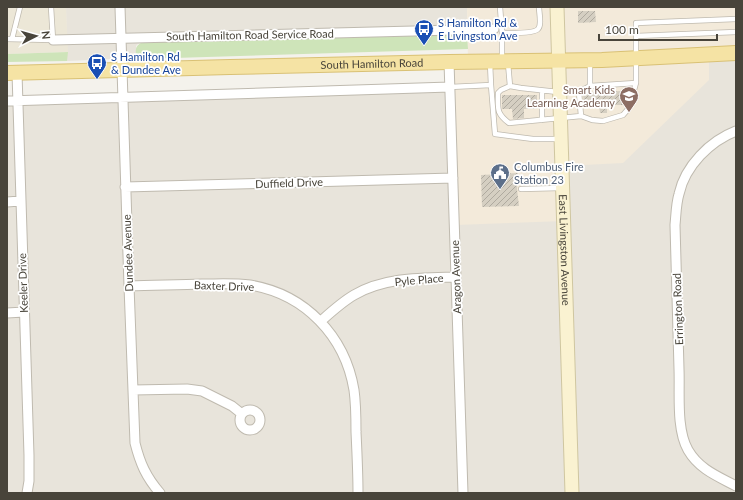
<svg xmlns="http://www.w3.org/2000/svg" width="743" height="500" font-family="Lato,sans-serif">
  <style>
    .residential { fill: #e8e4db }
    .commercial { fill: #f3eada }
    .education { fill: #ece7d7 }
    .grass { fill: #cee4b9 }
    .building { fill: url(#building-hatch) }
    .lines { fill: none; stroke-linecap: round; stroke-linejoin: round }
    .service-casing { stroke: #bfbaaf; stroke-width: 6 }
    .minor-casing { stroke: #bfbaaf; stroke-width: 11 }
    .secondary-casing { stroke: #cfc6a0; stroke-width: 15 }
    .primary-casing { stroke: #d9c175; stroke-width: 16 }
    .service { stroke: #fff; stroke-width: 4.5 }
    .minor { stroke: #fff; stroke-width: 9 }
    .secondary { stroke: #faf2d1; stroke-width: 13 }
    .primary { stroke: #f5e3a4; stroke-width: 14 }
    .labels { text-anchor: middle; stroke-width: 3.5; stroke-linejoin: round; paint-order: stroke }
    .transit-label { font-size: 11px; fill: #164399; stroke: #fff; text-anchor: start }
    .street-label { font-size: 11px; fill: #48443a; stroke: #fff }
    .education-label { font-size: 11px; fill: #785e54; stroke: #fff; text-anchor: end }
    .service-label { font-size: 11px; fill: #4e5e75; stroke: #fff; text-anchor: start }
  </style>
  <defs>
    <pattern id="building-hatch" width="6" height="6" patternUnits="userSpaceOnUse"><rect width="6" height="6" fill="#d5cfc2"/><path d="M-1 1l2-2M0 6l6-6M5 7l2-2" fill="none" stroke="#afaa9f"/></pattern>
  </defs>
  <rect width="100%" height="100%" fill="#f4f2ec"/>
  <!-- residential -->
  <path class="residential" d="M66,7H467V34L143,42L138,44L136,46V58L67,61Z
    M736,55V493H7V97L450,85L563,166L709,56Z"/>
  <!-- commercial -->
  <path class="commercial" d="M467,7H736V55L709,56V80L623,163L563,166L564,221L455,225L449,63L468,62Z"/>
  <!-- education -->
  <path class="education" d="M7,7H66L68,52L7,54Z"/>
  <!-- grass -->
  <path class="grass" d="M467,34L468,49L141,59L136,58C136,50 134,46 143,42Z
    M68,52L67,61L7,62V54Z"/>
  <!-- building -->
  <path class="building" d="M578,11H595L596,22L578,23Z
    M624,91V105H607V113H600L599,105L584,106L583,94L588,92Z
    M502,95H537V109H524V118L513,119L512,109H502Z
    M518,173L517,189L519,206L482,207L481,175Z"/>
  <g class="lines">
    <!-- service casing -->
    <g class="service-casing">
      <path id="service" d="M500,7L502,33V59
        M502,33C509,33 534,34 538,29C542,25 539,13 539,7
        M636,36L736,32
        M7,39L53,40L51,7
        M12,39L20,7
        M590,62V86L636,83V23L736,19
        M508,63L510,86L521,88L558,92
        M491,85L495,134L533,139H560
        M510,86L501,90L498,93C498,109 496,113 509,123L581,116L579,92L590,86
        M450,87L491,85L490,63
        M581,116L592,120L603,121L623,115L629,108L636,83
        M542,120V91
        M521,189L561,188"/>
    </g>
    <!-- minor casing -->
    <g class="minor-casing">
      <path id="minor" d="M120,7L129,286L135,443C140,463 146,477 160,493
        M53,40L494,29
        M449,62L463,493
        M17,73L29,455V481L27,493
        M7,101L450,87
        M736,131C710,141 685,166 679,194C676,204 676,215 675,225C676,273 678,321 679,369C680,393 676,429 688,450C699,469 717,476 736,486
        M125,187L453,178
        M7,202L20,201
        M129,286C153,285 177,285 202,284C218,284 234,283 250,285C305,294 345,336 354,390C356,404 356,418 356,432C357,453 358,473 358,493
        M7,313L24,312
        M321,321C331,312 342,302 354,295C385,277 422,278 456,277
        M133,390L187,389L202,391L232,406L242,414
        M240 420a10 10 0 1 1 20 0a10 10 0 1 1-20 0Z"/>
    </g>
    <!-- secondary casing -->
    <g class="secondary-casing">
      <g id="secondary">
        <path id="s1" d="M557,7L572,493"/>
      </g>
    </g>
    <!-- primary casing -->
    <g class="primary-casing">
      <g id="primary">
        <path id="s2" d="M7,73L230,67L449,62L602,60L736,53"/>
      </g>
    </g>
    <!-- service -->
    <use href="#service" class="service"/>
    <!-- minor -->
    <use href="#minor" class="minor"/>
    <!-- secondary -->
    <use href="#secondary" class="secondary"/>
    <!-- primary -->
    <use href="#primary" class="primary"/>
  </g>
  <!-- icons -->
  <defs>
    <g id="bus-pin" transform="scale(1)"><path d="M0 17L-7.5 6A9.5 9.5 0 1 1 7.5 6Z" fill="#1a4fb4" stroke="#fff"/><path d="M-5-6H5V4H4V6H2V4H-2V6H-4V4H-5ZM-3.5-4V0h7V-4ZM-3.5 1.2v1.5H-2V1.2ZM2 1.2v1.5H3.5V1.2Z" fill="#fff"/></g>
    <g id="school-pin" transform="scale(1)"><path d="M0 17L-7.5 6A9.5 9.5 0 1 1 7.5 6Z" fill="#8d6e63" stroke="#fff"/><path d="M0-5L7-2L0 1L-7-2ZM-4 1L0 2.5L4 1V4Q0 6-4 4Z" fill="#fff"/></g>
    <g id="civic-pin" transform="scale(1)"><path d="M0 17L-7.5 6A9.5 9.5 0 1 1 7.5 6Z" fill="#5c6f8a" stroke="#fff"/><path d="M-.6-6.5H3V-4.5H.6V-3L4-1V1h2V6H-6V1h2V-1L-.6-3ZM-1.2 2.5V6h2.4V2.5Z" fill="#fff"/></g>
  </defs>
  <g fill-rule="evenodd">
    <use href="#bus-pin" x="424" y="29"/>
    <use href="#bus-pin" x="97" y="63"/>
    <use href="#school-pin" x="629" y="96"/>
    <use href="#civic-pin" x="500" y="173"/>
  </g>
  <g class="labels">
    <!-- transit labels -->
    <g class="transit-label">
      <text x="438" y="27">S Hamilton Rd &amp;<tspan x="438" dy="13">E Livingston Ave</tspan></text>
      <text x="111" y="61">S Hamilton Rd<tspan x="111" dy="13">&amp; Dundee Ave</tspan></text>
    </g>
    <!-- street labels -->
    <g class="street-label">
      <text transform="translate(250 35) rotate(-1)" y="4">South Hamilton Road Service Road</text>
      <text dy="4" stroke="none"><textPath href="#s2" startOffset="365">South Hamilton Road</textPath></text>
      <text transform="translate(289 183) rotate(-2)" y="4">Duffield Drive</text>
      <text dy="4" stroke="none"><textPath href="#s1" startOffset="243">East Livingston Avenue</textPath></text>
      <text transform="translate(128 253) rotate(-92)" y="4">Dundee Avenue</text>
      <text transform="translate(456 277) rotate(-92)" y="4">Aragon Avenue</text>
      <text transform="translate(419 280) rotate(-5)" y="4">Pyle Place</text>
      <text transform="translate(23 283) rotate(-92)" y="4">Keeler Drive</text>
      <text transform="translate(224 286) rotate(2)" y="4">Baxter Drive</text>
      <text transform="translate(678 309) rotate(-92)" y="4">Errington Road</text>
    </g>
    <!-- education labels -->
    <g class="education-label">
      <text x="615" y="94">Smart Kids<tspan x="615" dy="13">Learning Academy</tspan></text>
    </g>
    <!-- service labels -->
    <g class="service-label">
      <text x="514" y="171">Columbus Fire<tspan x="514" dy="13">Station 23</tspan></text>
    </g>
  </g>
  <!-- border -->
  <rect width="743" height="500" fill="none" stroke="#48443a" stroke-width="16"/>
  <!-- north arrow -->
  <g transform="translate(36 36) rotate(84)" stroke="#ffffff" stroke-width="3" paint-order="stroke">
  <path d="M0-3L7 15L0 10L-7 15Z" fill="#48443a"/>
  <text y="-6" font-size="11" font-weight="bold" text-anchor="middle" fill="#48443a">N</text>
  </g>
  <!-- scale -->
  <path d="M599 34v6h118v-6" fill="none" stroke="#48443a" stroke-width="2"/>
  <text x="605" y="34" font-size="12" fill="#48443a" stroke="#ffffff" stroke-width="3" paint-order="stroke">100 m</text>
</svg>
